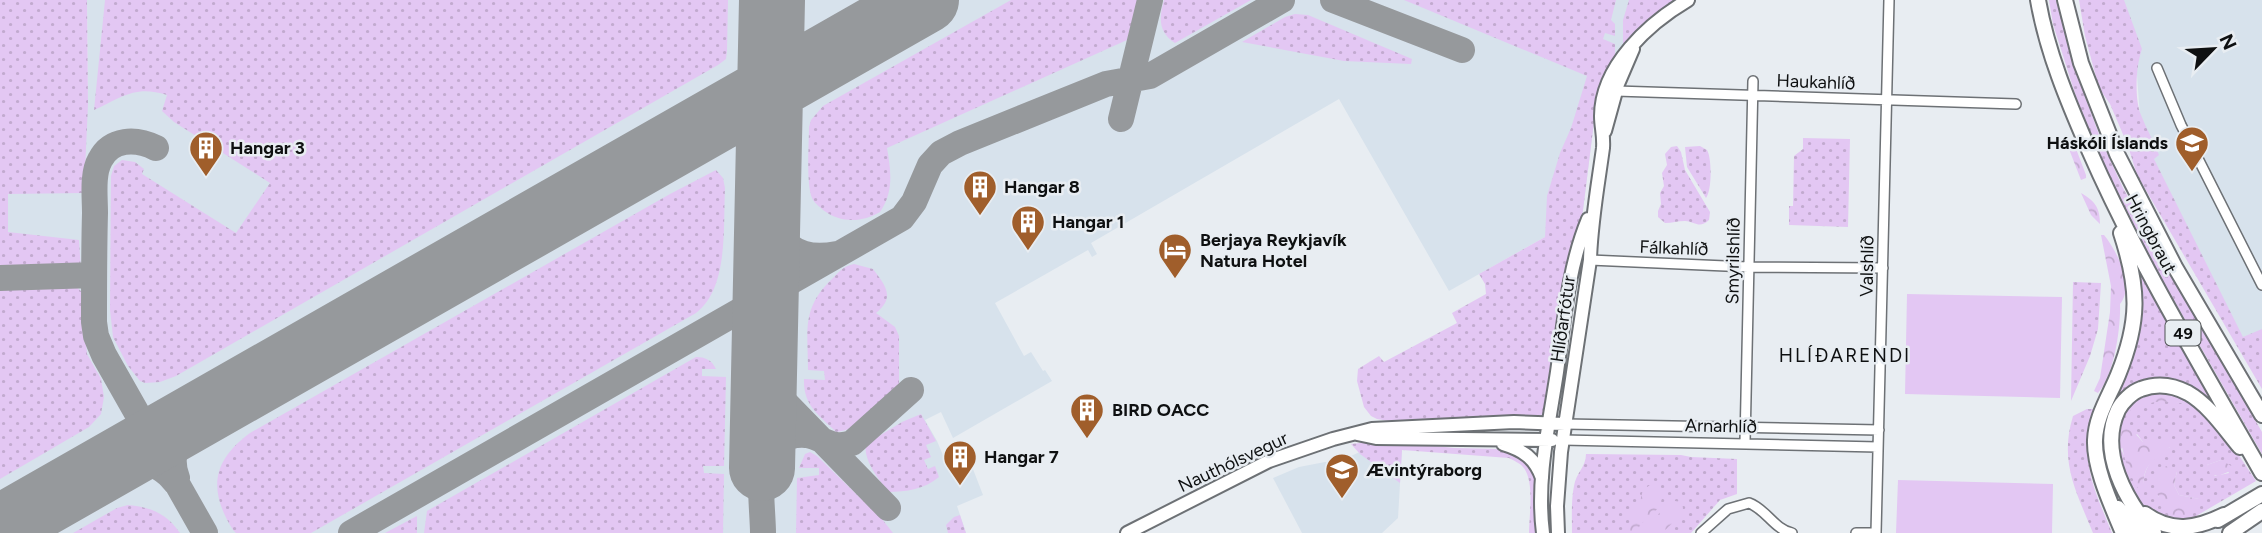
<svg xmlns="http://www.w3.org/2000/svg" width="2262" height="533" font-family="Figtree,sans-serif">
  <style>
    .built { fill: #d7e2ec }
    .grass { fill: url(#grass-dots); fill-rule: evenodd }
    .forest { fill: url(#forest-crowns) }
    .green { fill: #e3c7f3 }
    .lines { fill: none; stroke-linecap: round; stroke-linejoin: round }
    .taxiway { stroke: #96999c; stroke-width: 26 }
    .runway { stroke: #96999c; stroke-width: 66 }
    .street-casing { stroke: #6d7175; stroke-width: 12 }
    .secondary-casing { stroke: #6d7175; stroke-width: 16 }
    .primary-casing { stroke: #6d7175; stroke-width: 18 }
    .street { stroke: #fff; stroke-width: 9 }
    .secondary { stroke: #fff; stroke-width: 12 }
    .primary { stroke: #fff; stroke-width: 14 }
    .labels { text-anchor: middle; stroke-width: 5; stroke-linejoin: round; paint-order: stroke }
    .shield { fill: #e8edf2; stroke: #4f5254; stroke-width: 2 }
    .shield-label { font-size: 16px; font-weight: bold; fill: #0e1011 }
    .street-label { font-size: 18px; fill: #0e1011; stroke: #e8edf2 }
    .poi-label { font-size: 18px; font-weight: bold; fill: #0e1011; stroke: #e8edf2; text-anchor: start }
    .neighbourhood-label { font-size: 19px; letter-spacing: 2px; fill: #0e1011; stroke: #e8edf2 }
  </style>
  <defs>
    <pattern id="grass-dots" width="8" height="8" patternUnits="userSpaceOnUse" patternTransform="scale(1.75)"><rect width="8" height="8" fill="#e3c7f3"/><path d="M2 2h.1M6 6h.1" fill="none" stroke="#c2aacf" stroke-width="1.8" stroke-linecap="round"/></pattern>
    <pattern id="forest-crowns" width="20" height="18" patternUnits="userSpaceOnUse" patternTransform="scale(1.75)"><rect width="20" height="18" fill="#e3c7f3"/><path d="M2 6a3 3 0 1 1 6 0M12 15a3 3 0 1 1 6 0" fill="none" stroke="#c2aacf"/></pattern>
  </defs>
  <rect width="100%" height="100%" fill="#e8edf2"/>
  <!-- built -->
  <path class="built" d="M87,0H1673L1644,24L1615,60L1597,98L1582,218L1545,237L1449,291L1339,99L1091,243L1097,254L1092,257L1088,250L995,303L1024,356L1031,352L1043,371L1045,370L1052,381L953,438L941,412L925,420L937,441L950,472L971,464L983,495L957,506L966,533H0V137L88,104Z
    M2122,0H2262V354L2240,340L2160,178L2140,117L2136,61Z
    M1364,450H1402L1398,518L1382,533H1302L1273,478L1299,467L1325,462H1338Z"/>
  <!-- grass -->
  <path class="grass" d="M0,0H87L88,104L84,193L8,194V232L79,240L81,271L76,275L0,278Z
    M105,0H728L727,51L726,59L718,65L176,376L160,382L145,383L140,381L128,366L113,337L110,310L111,176L114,166L122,160L135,162L144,169L142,174L236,233L270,183L174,122L162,111L167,95C135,85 123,97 94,110Z
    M1011,0H1138L1127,40L887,148C891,171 894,192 880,212C862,223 840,223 823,210C820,207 814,203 812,198C806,183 809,145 809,127L811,120L823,106Z
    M1164,0H1251L1175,43C1158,32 1159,18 1164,0Z
    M1404,0H1616L1611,20L1615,24V36L1605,33L1603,39L1615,44V60L1597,98L1582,218L1554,336L1552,388L1549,409L1536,419L1465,417L1389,421L1377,419L1371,416L1364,407L1357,381L1358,369L1379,356L1384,362L1457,323L1452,313L1486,294L1485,284L1479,274L1545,237L1547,196L1560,153L1571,128L1587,76Z
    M1629,0H1673L1644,24L1623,51V20Z
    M2049,0H2056L2075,69L2101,140L2123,188L2262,432V454L2124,213L2083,119L2053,24Z
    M2079,0H2124L2142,49C2136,65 2134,99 2141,115C2146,128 2154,142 2159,155L2154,159L2243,337L2262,329V389L2137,175L2128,146L2110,104L2099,88L2085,36Z
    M1295,14L1308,15L1412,59L1411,64L1344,61L1242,42L1285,17Z
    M1803,138L1850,139L1848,227L1789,225V206H1793L1794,156L1803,149Z
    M1677,146L1681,152L1685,170L1710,212L1709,220C1699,229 1696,222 1685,221C1678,221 1672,223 1665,223L1658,217V211L1661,204L1660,193L1664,186L1662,173L1667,165L1665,154L1671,147Z
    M1700,146L1707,150C1712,158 1712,190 1706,198L1687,167L1685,147Z
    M716,170L723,178L725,188C723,226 729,288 696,313L311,533H236L233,530C208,490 212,461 250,433L670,194Z
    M2137,263L2238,437L2191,389L2130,388L2112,405H2108L2141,305L2140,279Z
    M854,264L873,269C885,285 896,297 876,313L895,327L899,336V385C882,404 863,429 836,432C819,415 803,406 804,379L825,380L824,371L808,370C808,332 801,308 832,279C839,272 843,266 854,264Z
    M2073,282L2101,283L2098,329L2090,356L2071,401Z
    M74,285L81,291L82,297L87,354L101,379L104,397L101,414L89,427L0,479V290Z
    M696,357C705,357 712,360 716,369H702V376L726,377L724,466H703L704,473L724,474L723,533H424L427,511Z
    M2168,390L2193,402L2228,439L2256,481L2191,519L2180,521L2150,515C2128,485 2096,426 2137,397C2144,392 2159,392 2168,390ZM2159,394L2185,404C2170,400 2152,399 2138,408L2132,404L2146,396ZM2137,434L2143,442L2170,447C2149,458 2142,471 2143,494L2121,449ZM2221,460L2229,473L2215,476L2207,465ZM2177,471L2174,485L2179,495L2199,499L2158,497Z
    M2087,409H2094C2080,463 2092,484 2112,533H2093C2076,491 2059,462 2073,416Z
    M921,414L936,441L926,445L931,457L924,460L928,469L935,466L939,477C925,489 906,492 888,492C879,479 863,461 866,444L902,422Z
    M1369,442L1408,443L1454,448L1500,449L1523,457L1537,477L1539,533H1529C1529,516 1535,480 1523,467C1520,463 1514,461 1509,458L1402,450L1400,483L1360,454L1351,444Z
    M810,452L817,456L882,519L893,533H796L797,478L819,475V468H799L805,454Z
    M1586,454L1681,455L1691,457L1737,459V494L1720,500L1691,533H1572C1572,518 1571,501 1574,486C1576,473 1586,467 1586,454Z
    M128,505C151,507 167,514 180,533H73L117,508Z
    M960,515L966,533H948L946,525L954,517Z
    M417,516V533H385Z"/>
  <!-- forest -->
  <path class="forest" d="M2073,145L2075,146L2086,175V178L2081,180L2069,149Z
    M2081,193C2095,201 2100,208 2100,224L2091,215Z
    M2101,235H2104C2117,251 2135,286 2120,304C2121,327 2114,376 2098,393L2094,391L2100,378L2110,312L2111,286Z
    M2152,394C2163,394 2178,394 2185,404C2168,401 2148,398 2134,413L2128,409L2138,399Z
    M2126,428L2132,430L2143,442L2165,438L2168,439L2172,445C2151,464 2141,463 2144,496C2131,482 2118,447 2122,429Z
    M2221,460L2233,467V470L2218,476L2210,474L2207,465Z
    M2166,466L2177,471L2174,485L2179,495L2199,499L2190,514L2182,517L2169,514C2158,501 2147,476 2166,466Z
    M1650,485L1660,488C1669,512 1641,516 1636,533H1623L1630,522L1628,513L1638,509L1643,490Z
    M1675,501L1681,502L1683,508L1681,515L1662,533H1646V526L1670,503Z"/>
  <!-- green -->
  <path class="green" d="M1907,294L2062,297L2060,398L1905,394Z
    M1898,480L2053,484L2052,533H1896Z"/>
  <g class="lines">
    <!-- taxiway -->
    <path class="taxiway" d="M1333,0L1462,50
      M1121,119L1150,0
      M156,148C136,138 111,138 100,160C92,174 95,197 95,213C94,249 94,285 94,322L96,336L104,355L205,533
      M768,205C779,243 794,262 837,254
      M0,278L94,275
      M785,287C764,306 758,352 768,378C770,383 774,389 776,393L888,508
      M87,478C117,465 150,449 175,482
      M177,478C165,447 187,425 210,408
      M351,533L902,218L914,202L930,165L941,153L960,143L1106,84L1150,76L1282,0
      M763,533C763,517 759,481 762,468C767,447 785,433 806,435C825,438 831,450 852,443L911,390"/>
    <!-- runway -->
    <path class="runway" d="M762,468L772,0
      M0,528L926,0"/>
    <!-- street casing -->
    <g class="street-casing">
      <path id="street" d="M2157,68L2181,125L2262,285
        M1616,91L2016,104
        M1590,260L1748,267L1883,268
        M1565,424L1879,430
        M1563,440L1878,447
        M1745,442L1753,81
        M1701,533L1728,509L1749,503C1766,509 1774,529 1792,533
        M1856,533H1876
        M1876,533L1889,0"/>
    </g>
    <!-- secondary casing -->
    <g class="secondary-casing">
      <path id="secondary" d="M1605,131L1618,84L1633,49
        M1357,434L1376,438L1552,440
        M1503,444C1523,450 1535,458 1542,478
        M1127,533L1269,461L1333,439L1372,429L1514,422L1565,424
        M1543,533C1536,480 1549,425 1557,372C1564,322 1568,267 1588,219
        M1558,533L1557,506L1561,452L1590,260C1591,222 1598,185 1603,148C1604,136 1601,127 1601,116C1601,66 1649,23 1688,0"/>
    </g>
    <!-- primary casing -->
    <g class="primary-casing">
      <path id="primary" d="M2038,0C2047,52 2068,102 2089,150C2138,262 2202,367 2262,473
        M2065,0L2081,63L2117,154L2175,267L2262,415
        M2121,233C2139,288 2140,321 2118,375C2109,397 2096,416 2095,440C2094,469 2112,506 2123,533
        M2118,508L2138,533
        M2145,514C2171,533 2196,529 2224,515
        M2218,520L2262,494
        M2154,533C2126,501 2098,452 2118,410C2122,402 2132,392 2141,389C2157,383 2173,385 2188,393C2209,405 2225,429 2240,447
        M2230,533L2262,511"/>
    </g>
    <!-- street -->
    <use href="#street" class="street"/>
    <!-- secondary -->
    <use href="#secondary" class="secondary"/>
    <!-- primary -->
    <use href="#primary" class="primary"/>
  </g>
  <!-- icons -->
  <defs>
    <g id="university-pin" transform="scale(1.75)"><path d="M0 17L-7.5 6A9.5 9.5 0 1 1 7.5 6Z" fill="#a05e2b" stroke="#e8edf2"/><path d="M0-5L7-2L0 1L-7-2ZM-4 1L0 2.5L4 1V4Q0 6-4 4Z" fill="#fff"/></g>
    <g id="building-pin" transform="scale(1.75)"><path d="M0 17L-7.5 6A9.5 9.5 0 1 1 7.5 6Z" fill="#a05e2b" stroke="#e8edf2"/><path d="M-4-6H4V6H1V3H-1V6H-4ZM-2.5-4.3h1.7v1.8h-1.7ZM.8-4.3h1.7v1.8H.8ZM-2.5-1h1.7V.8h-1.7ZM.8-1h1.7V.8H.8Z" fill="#fff"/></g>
    <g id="hotel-pin" transform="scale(1.75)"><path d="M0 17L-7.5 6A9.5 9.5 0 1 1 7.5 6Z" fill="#a05e2b" stroke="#e8edf2"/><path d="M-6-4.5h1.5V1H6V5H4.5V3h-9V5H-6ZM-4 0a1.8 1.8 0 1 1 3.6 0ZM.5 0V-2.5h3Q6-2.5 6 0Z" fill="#fff"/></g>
    <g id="school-pin" transform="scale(1.75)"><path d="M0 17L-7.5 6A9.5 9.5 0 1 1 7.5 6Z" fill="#a05e2b" stroke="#e8edf2"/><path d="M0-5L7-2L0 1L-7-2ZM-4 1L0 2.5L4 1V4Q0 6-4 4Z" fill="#fff"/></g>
  </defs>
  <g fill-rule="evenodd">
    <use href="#university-pin" x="2192" y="143"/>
    <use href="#building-pin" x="206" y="148"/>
    <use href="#building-pin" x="980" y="187"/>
    <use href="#building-pin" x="1028" y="222"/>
    <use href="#hotel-pin" x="1175" y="250"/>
    <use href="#building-pin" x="1087" y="410"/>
    <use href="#building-pin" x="960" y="457"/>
    <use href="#school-pin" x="1342" y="470"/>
  </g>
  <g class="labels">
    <!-- shield labels -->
    <rect class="shield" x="2165.5" y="320.5" width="35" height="25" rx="5"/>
    <g class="shield-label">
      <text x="2183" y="339">49</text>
    </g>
    <!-- street labels -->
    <g class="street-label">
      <text transform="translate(1816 82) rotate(2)" y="6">Haukahlíð</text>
      <text transform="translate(2151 234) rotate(62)" y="6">Hringbraut</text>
      <text transform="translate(1674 248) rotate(2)" y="6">Fálkahlíð</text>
      <text transform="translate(1733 261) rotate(-89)" y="6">Smyrilshlíð</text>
      <text transform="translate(1867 266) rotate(-89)" y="6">Valshlíð</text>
      <text transform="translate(1563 319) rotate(-82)" y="6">Hlíðarfótur</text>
      <text transform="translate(1721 426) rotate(1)" y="6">Arnarhlíð</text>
      <text transform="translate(1233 462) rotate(-25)" y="6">Nauthólsvegur</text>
    </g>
    <!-- poi labels -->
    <g class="poi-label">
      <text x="2168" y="149" text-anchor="end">Háskóli Íslands</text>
      <text x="230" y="154">Hangar 3</text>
      <text x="1004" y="193">Hangar 8</text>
      <text x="1052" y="228">Hangar 1</text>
      <text x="1200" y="246">Berjaya Reykjavík<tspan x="1200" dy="21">Natura Hotel</tspan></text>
      <text x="1112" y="416">BIRD OACC</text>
      <text x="984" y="463">Hangar 7</text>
      <text x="1366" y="476">Ævintýraborg</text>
    </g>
    <!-- neighbourhood labels -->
    <g class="neighbourhood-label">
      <text x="1845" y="362">HLÍÐARENDI</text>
    </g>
  </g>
  <!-- north arrow -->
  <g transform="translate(2213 49) rotate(65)" stroke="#e8edf2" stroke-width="5" paint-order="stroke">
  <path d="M0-5L12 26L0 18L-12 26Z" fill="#0e1011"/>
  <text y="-10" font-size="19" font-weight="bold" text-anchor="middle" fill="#0e1011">N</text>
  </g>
</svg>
